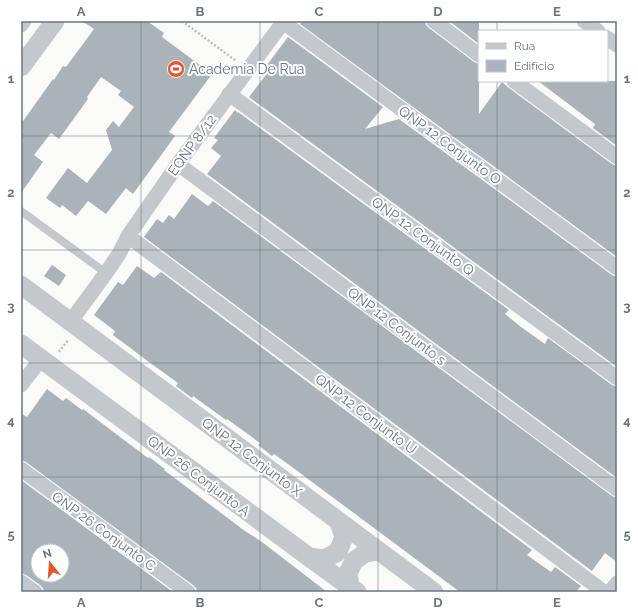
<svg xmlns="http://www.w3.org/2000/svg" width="638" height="613" font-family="Raleway,sans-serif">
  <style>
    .building { fill: #aab3b9; fill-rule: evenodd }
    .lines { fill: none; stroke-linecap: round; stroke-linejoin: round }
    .path { stroke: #bbbfc2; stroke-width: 2.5; stroke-dasharray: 2 2; stroke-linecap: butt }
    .service { stroke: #c3c8cc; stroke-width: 8 }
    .minor { stroke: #c3c8cc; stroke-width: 15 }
    .tertiary { stroke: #c3c8cc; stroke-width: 19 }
    .grid { fill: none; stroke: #657683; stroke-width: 1; stroke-opacity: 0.55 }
    .labels { text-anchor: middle; stroke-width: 4; stroke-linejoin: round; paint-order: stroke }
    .poi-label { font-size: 14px; fill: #657683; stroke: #fff; text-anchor: start }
    .street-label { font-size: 14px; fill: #657683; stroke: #fff }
    .neatline { fill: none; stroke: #657683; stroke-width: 1.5 }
    .grid-label { font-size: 13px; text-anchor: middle; font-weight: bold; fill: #657683 }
  </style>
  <rect width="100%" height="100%" fill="#fafaf8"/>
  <!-- building -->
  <path class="building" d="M82,21H147L164,33L162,37L212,74L169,132L175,136L133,194L126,188L106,214L88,201L76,216L62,205L60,208L46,198L68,168L87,183L112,150L106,130L113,121L119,127L134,107L118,95L121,91L101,77L87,97L88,99L59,139L51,133L34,155L43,162L21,193V124L53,79L54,80L63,66L66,67L94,29Z
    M302,21H425L426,25L429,28L474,62L479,64V114L502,82L509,88L612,164L617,166V257L300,24Z
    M449,21H479V44Z
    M288,37L383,107L365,129L399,119L612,275L617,277V367L249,97L271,68L267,65Z
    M538,81H617V146L593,128L595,124Z
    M235,110L238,113V112L509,310L505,314L521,327L545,344L548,338L612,385L617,387V478L207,174L221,156L211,148L218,140L214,138Z
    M192,194L208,206L213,201L612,496L617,498V562L605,553L592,571L144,237L157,219L163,223L169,215L174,219Z
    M52,265L66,275L59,286L44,276Z
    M137,266L154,278L161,272L532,550L527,555L551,572L555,567L581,586L576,592H460L292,467L274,454L272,456L258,445L260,443L227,419L226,420L193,396L192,398L176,386L178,383L153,365L113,335L115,331L94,315L118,282L123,285Z
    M47,389L63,401L66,398L82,410L83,409L148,458L149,457L165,469L164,470L245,531L262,542L327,592H197L196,588L193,585L26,462L21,460V413L27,417Z
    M21,480L173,592H44L43,588L40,585L26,575L21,573ZM38,551H62V575H38Z"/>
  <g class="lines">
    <!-- path -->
    <path class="path" d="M182,21L236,61
      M59,352L68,340"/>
    <!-- service -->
    <path class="service" d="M21,211L106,273"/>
    <!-- minor -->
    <path class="minor" d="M434,21L479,55
      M584,21L598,31
      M283,22L617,268
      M21,25L24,21
      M607,38L617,45
      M514,81L617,157
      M229,94L617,378
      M178,164L617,489
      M128,236L604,592
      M71,321L106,273L119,254L128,236L178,164L284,21
      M21,385L41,359
      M21,469L188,592
      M21,582L35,592
      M610,592L617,583"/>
    <!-- tertiary -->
    <path class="tertiary" d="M21,67L55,21
      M21,285L434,592
      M21,344L309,557L357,592
      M309,557L324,559L338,552L344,537L339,522
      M350,587L348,573L354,561L365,553L378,551"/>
  </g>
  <!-- grid -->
  <path class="grid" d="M141,21V592M260,21V592M378,21V592M497,21V31M497,81V592M21,136H617M21,250H617M21,363H617M21,477H617"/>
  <!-- icons -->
  <defs>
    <g id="stadium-disc" transform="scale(0.9)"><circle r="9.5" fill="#e4572e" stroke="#fff"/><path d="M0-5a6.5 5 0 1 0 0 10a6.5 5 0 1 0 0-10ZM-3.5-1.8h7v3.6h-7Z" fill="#fff"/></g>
  </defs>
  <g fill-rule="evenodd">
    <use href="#stadium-disc" x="176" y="69"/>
  </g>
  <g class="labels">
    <!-- poi labels -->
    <g class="poi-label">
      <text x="189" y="74">Academia De Rua</text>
    </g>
    <!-- street labels -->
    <g class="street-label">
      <text transform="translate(192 145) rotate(-54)" y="5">EQNP 8/12</text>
      <text transform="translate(450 145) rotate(36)" y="5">QNP 12 Conjunto O</text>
      <text transform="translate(423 236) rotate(36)" y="5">QNP 12 Conjunto Q</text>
      <text transform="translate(397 326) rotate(37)" y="5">QNP 12 Conjunto s</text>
      <text transform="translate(366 414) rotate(37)" y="5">QNP 12 Conjunto U</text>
      <text transform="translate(252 457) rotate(37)" y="5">QNP 12 Conjunto X</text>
      <text transform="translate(199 476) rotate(37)" y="5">QNP 26 Conjunto A</text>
      <text transform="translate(104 531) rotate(36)" y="5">QNP 26 Conjunto C</text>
    </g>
  </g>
  <!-- border -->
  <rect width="638" height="613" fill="none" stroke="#ffffff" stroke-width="44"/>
  <!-- legend -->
  <rect x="478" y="30" width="130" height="52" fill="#ffffff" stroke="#c1c8cd"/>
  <rect x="486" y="43" width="20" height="6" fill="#c3c8cc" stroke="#c1c8cd"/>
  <text x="514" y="50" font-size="12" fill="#657683">Rua</text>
  <rect x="486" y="60" width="20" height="12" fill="#aab3b9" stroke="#c1c8cd"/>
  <text x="514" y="70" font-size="12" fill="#657683">Edifício</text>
  <!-- north arrow -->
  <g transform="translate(50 563) rotate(343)"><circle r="19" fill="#ffffff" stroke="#c1c8cd"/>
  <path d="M0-3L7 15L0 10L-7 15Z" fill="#e4572e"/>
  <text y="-6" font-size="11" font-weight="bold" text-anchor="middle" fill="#657683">N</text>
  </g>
  <rect x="22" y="22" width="594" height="569" class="neatline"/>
  <g class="grid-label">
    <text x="81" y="16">A</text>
    <text x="200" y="16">B</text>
    <text x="319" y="16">C</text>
    <text x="438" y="16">D</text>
    <text x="557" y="16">E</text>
    <text x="11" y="83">1</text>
    <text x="627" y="83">1</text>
    <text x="11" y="197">2</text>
    <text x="627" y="197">2</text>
    <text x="11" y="311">3</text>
    <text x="627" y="311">3</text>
    <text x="11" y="425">4</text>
    <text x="627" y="425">4</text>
    <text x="11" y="539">5</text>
    <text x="627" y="539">5</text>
    <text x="81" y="607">A</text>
    <text x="200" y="607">B</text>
    <text x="319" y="607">C</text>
    <text x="438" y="607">D</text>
    <text x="557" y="607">E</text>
  </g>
</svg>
